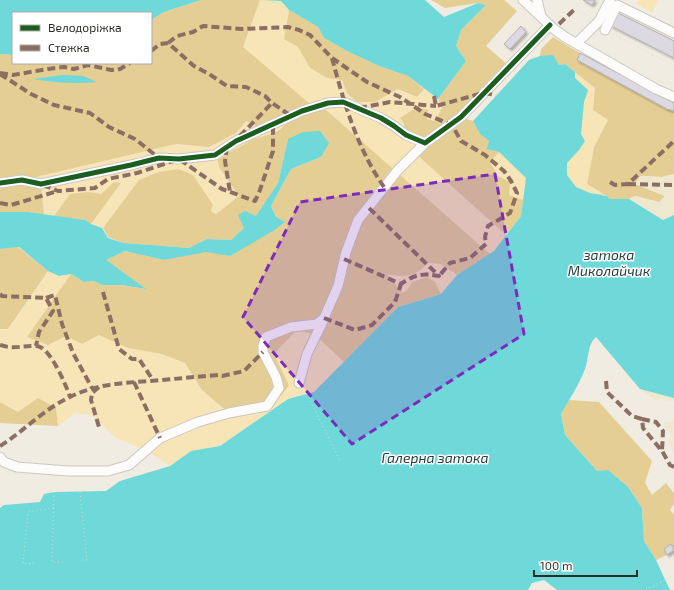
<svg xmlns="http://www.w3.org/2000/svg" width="674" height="590" font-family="'Exo 2',sans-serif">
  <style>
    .green { fill: #f7e5b8 }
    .forest { fill: #e4ce94 }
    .sand { fill: #efe8cf }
    .water { fill: #6ed9d8 }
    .building { fill: #dcd9e3; stroke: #b2b0ae; filter: url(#shadow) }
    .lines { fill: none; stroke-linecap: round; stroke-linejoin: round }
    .minor-casing { stroke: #cbc8c1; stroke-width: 11 }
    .path { stroke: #dcdbd8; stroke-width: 1; stroke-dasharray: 1 3; stroke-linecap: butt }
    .minor { stroke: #fdfcfb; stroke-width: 9 }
    .quiet { stroke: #8d6e63; stroke-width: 4; stroke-dasharray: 8 4; stroke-linecap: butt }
    .cycleway-casing { stroke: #fff; stroke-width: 8 }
    .cycleway { stroke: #1b5e20; stroke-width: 5 }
    .marked { fill: #7b2cbf; fill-opacity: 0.2; stroke: #7b2cbf; stroke-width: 3; stroke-dasharray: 8 5; stroke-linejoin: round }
    .labels { text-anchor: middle; stroke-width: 3; stroke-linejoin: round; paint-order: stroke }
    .water-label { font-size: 14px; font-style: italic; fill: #263e3f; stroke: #fff }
  </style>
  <defs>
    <filter id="shadow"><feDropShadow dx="2" dy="2" stdDeviation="1" flood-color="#0004"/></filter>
  </defs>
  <rect width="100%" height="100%" fill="#f0ece2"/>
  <!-- green -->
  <path class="green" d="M260,0L281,1L289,10L284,39L298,47L310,68L327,78L342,80L347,93L375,102L398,89L416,97L424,89L438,99L442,108L435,121L427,119L400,118L404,124L406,135L425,143L415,153L506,235L494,251L490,254L326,110L302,111L242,47Z
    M639,0H658L652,13L637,4Z
    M540,56L565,64L595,88L593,110L608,120L594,147L587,184L607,196L556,189L473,121L529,60Z
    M291,116L281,129L274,133L254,139L243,146L220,170L239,196L216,214L211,211L139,180L103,228L91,224L121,183L114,182L101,194L89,192L59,208L54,216L44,215L41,184L22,180L176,144L187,146L236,133L246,121Z
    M499,152L526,178L523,200L509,195L490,162Z
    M428,263L441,264L457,275L441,294L435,282H412L409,288L403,293L386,275C407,276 412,279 428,263Z
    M48,271L59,276L71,274L27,337L48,345L66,336L82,344L99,335L128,348L162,354L185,363L202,390L289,385L274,355L297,330L315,335L344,362L314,392L288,399L220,446L191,451L170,466L145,450L116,438L92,415L75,413L58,426L56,408L18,412L0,402V329H9Z"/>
  <!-- forest -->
  <path class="forest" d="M201,0H260L243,47L310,104L303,111L326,110L490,254L457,275L441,264L428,263C412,279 407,276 387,275L403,293L409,288L412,282L427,277L435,282L441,294L398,307L344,362L315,335L297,330L274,354L289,385L277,401L267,406L229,413L202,390L185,363L162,354L128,348L99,335L82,344L66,336L48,345L27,337L71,274L84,282L94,281L102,285H122L145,289L105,260L125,251L164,260L206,251L230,256L276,217L271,206L291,169L321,157L288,139L278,183L256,217L231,240L207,239L189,248L124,243L108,237L103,228L139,180L159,172L178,169L193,175L213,205L211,211L216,214L239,196L220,169L217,159L254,139L274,133L281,129L290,117L262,129L246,121L236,133L209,147L176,144L23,180L41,184L44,215L28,212H0V54L13,55V63H151V20L164,12Z
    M431,0H504L517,11L486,46L507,64L461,117L473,121L480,134L489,141L488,149L499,152L490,162L498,176L510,182L509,195L523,200L521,216L506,235L415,153L425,143L406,135L404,124L400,118L417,107L428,110L427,119L435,121L442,108L438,99L466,61L456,46L461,30L486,5L478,3L445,8Z
    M289,10L318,27L324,38L349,52L379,66L408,76L424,89L417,97L398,89L375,102H357L347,93L342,80L327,78L310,68L298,47L284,39Z
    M553,37L580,53L577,60L667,109L674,111V174L662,177L641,176L635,184L665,196L659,202L635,196L629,199H610L607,196L587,184L594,147L608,120L593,110L595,88L565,64L559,65L553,56H540L541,49Z
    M114,182L121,183L91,224L85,220L54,216L70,194L89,192L101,194Z
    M18,247L48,271L8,329H0V249Z
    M38,398L56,408L58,426L0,423V402L18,412Z
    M569,400L599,402L652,461L645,483L652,495L666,483L674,493V504L670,510L674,514V547L671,545L664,549L667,555L656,560L644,541L642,508L628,487L597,471L565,435L561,414Z"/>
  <!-- sand -->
  <path class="sand" d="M674,174V215L663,220L629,199L635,196L659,202L665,196L635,184L640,176L662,177Z
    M640,389L674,398V401H667L662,398L656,401Z
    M674,421V452L670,446L668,440L671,439L672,435L665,428L664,423Z"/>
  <!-- water -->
  <path class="water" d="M0,0H201L164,12L151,20V13H13V55L0,54Z
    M260,0H425L444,17L478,3L486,5L461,30L456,46L466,61L438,99L408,76L379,66L349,52L324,38L318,27L289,10L281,1Z
    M553,55L559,65L565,64L575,72V78L588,90L584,102L581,134L585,141L579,150L567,163V175L576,187L590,193L607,196L610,199H629L663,220L674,215V398L640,389L596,337C587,345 589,358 585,369C579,385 569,400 561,414L565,435L597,471L608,470L628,487L642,508L644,541L656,560L670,590H557L544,580L532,583L528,590H0V508L4,505L40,502L44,494L54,492L106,491L120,481L170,466L191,451L220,446L288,399L314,392L398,307L441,294L457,275L494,251L521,216L526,178L499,152L487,149L489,141L480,134L473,121L529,60L540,56Z
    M62,75L83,76L97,82C75,84 55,83 33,79Z
    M320,131L329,143L321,157L291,169L271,206L276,217L285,222L273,231L230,256L206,252L164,260L125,251L106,260L146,289L122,285H102L94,281L84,282L71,274L59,276L48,271L19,247L0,249V212H28L85,220L91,224L102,228L108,238L124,243L189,248L207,239L231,240L244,228L238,215L245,211L256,216L278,183L288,139L303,132Z"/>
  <!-- building -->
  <path class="building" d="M583,0H595L592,5Z
    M618,13L674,41V58L611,26Z
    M521,26L526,32L510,49L504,44Z
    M580,53L674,103V111L667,109L577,60Z
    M671,544L674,550L667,555L664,549Z"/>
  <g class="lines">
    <!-- minor casing -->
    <g class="minor-casing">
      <path id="minor" d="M523,0L554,29L565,37L656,89L674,97
        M537,0L541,16
        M605,30L617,5L674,33
        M577,43L599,21L610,0
        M0,183L22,180L41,184L131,165L159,158L179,159L215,155L236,141L302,111L328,103L343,102L381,118L394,126L406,135L425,143
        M299,383L307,354L324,319
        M0,457L4,462L17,467L68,471H108L129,465L160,438L198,422L229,413L267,406L279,388L276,377L263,352V346L266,337L291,327L317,324L324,318L338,286L346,252L358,220L398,170L425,143L461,117L550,25"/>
    </g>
    <!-- path -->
    <path class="path" d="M580,0L575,9L591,17
      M613,34L674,66
      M307,394L340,461
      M54,492L52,562H64
      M80,492L87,560H81
      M34,563L23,564L28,512L54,508
      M646,590L674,575"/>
    <!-- minor -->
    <use href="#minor" class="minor"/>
    <!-- quiet -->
    <path class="quiet" d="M559,24L575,9
      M168,43L177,36L193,32L203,26L242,29L288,27L299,30L310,35L332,58L367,82L400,97L425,114L452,125L461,141L485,155L504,171L511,181L517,193L510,213L488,226L485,237L486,244L470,258L450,263L439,276
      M151,51L160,44L168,43L194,66L209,74L227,86L246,87L265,96L272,103L291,116
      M332,58C344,103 357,148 384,187
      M0,73L13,75L48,69L64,67L74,69L88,65L111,70L120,69L130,63
      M0,74L31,94L54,105L90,113L109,127L135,139L159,158
      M434,96L436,106L483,93L496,95
      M359,108L390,102L436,106
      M240,136L272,103
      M227,147L225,161L230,192
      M610,182L615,185L628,184L674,141
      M628,184L674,185
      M43,185L58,191L95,188L108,179L137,173L179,159L222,189L255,201L259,193L273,151V124
      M0,203L11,205L58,191
      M344,259L401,284C415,274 423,273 439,276L368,207
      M103,292L119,349L132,359H139L153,380
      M0,294L2,296L46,298L53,311L39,332L36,346
      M46,298L55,295L62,324L73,353L92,388
      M324,318L355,330L372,325L395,302L401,284
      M0,345C15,350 22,345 37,346C50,347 66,385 70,397
      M606,381L607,392L632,416L642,419L643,428L662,451L670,465L674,467
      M134,382L160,438
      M99,387L92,393L91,400L99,427
      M642,419L656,422L663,431L662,451
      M0,446C24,431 44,409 70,397C96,384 122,383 150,381C173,379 195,377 218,375L222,376L244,371L263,352"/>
    <!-- cycleway casing -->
    <g class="cycleway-casing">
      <path id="cycleway" d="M0,183L22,180L41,184L131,165L159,158L179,159L215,155L236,141L302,111L328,103L343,102L381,118L394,126L406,135L425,143L461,117L550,25"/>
    </g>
    <!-- cycleway -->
    <use href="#cycleway" class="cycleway"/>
  </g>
  <!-- marked area -->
  <path class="marked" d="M495,174L524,334L352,444L243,317L300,202Z"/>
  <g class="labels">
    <!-- water labels -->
    <g class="water-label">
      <text x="609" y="260">затока<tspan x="609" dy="16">Миколайчик</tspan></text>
      <text x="435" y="463">Галерна затока</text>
    </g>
  </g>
  <!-- legend -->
  <rect x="12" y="12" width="140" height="52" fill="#ffffff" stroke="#ababa8"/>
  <rect x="20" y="25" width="20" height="6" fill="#1b5e20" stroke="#ababa8"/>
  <text x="48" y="32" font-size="12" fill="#2e2c25">Велодоріжка</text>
  <rect x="20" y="45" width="20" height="6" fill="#8d6e63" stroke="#ababa8"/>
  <text x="48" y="52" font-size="12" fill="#2e2c25">Стежка</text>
  <!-- scale -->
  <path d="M534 570v6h103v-6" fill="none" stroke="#2e2c25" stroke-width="2"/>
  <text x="540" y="570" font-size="12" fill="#2e2c25" stroke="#ffffff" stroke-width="3" paint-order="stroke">100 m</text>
</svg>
